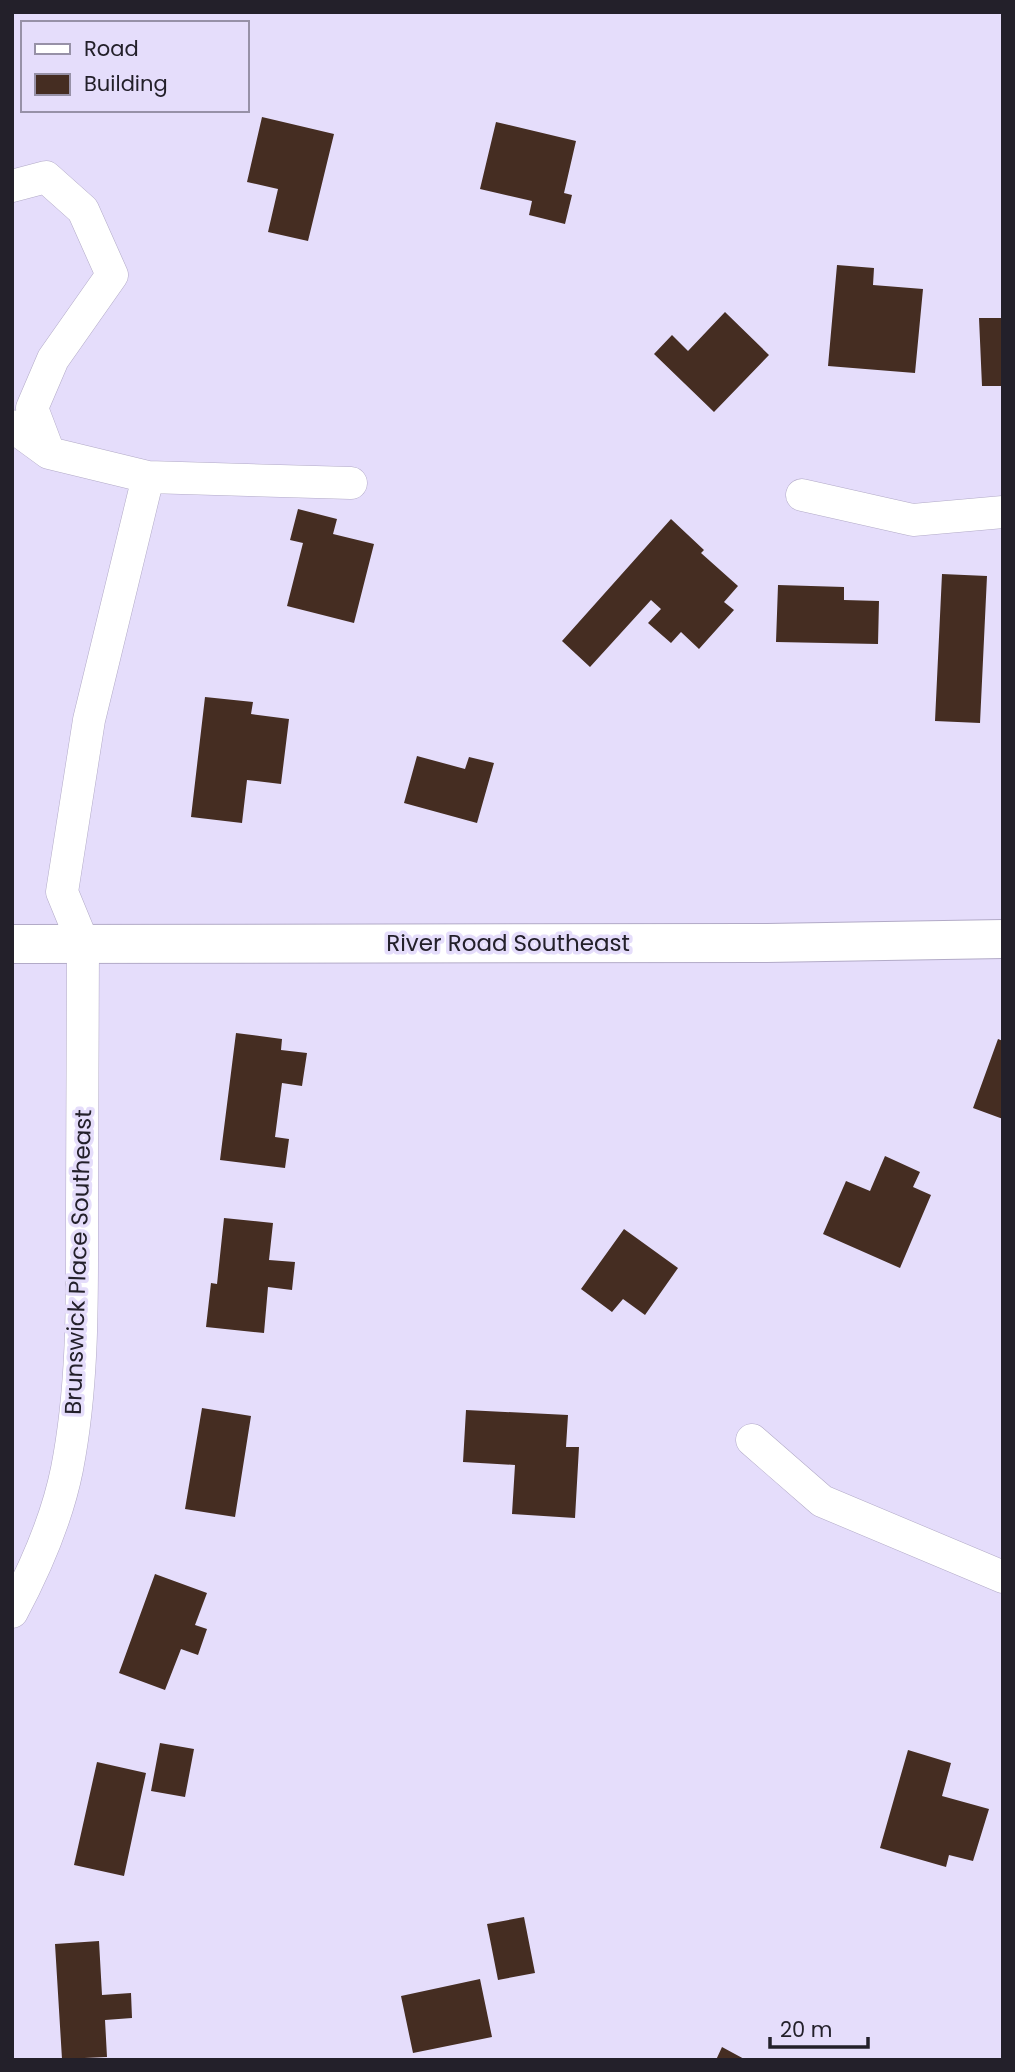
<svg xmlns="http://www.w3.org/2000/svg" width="1015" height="2072" font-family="Poppins,sans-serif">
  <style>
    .building { fill: #452d22 }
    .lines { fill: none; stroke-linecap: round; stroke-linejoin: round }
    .minor-casing { stroke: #b2aac7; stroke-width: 33 }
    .secondary-casing { stroke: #b2aac7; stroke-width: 40 }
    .minor { stroke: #fff; stroke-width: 32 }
    .secondary { stroke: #fff; stroke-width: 38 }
    .labels { text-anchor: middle; stroke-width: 7; stroke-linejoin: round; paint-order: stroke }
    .street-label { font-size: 23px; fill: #23202a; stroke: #e5ddfb }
  </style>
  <rect width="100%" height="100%" fill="#e5ddfb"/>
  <!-- building -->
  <path class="building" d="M262,117L334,134L308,241L268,232L278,189L247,182Z
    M496,122L576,141L564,193L572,195L565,224L529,215L532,201L480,189Z
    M837,265L874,268L873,285L923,289L915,373L828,366Z
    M725,312L769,355L714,412L654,354L672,335L688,351Z
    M979,318H1003V386H982Z
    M298,509L337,519L333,534L374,544L354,623L287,606L303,543L290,540Z
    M671,519L704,550L701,553L738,586L724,602L734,610L699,649L681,632L671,643L648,623L661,609L651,600L590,667L562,641Z
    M942,574L987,576L980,723L935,721Z
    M778,585L844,587V600L879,601L878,644L776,642Z
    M205,697L253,702L251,714L289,719L281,784L247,780L242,823L191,817Z
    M417,756L465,769L469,757L494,763L477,823L404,803Z
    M236,1033L282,1039L281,1050L307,1053L302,1086L282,1083L275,1137L289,1139L285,1168L220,1160Z
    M998,1039L1003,1041V1119L973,1108Z
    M885,1156L920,1172L913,1187L931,1195L900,1268L823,1234L846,1181L870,1191Z
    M224,1218L273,1223L269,1260L295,1262L292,1290L268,1287L264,1333L206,1327L211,1283L217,1284Z
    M624,1229L678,1268L645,1315L623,1299L612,1312L581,1289Z
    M202,1408L251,1416L235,1517L185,1509Z
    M466,1410L568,1415L566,1447H579L575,1518L512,1514L515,1465L463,1462Z
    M155,1574L207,1593L195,1625L207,1629L198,1655L181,1649L165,1690L119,1673Z
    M160,1743L194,1749L185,1797L151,1791Z
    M908,1750L951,1763L942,1796L989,1809L973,1861L949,1855L946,1867L880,1848Z
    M97,1762L146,1773L124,1876L74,1865Z
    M524,1917L535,1973L498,1980L487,1924Z
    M99,1941L102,1995L131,1993L132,2018L105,2020L107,2057L62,2059L55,1944Z
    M480,1979L492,2037L413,2053L401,1996Z
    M722,2047L746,2060H716Z"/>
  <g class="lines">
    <!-- minor casing -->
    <g class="minor-casing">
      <path id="minor" d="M12,186L46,177L83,210L112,275L53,359L32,408L49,453
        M12,426L49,453L148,477L89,720L62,892L83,943C83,1030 82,1117 82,1204C82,1292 84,1382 67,1469C57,1519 36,1567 12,1612
        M148,477L351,483
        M802,495L913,520L1003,512
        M752,1440L822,1501L1003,1577"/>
    </g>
    <!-- secondary casing -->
    <g class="secondary-casing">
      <path id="secondary" d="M12,944L767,943L1003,939"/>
    </g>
    <!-- minor -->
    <use href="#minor" class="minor"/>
    <!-- secondary -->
    <use href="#secondary" class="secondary"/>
  </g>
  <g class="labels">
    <!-- street labels -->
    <g class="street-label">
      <text x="508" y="951">River Road Southeast</text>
      <text transform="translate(78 1262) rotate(-88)" y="8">Brunswick Place Southeast</text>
    </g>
  </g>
  <!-- border -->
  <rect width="1015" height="2072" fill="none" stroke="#23202a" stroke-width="28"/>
  <!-- legend -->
  <rect x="21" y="21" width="228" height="91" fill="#e5ddfb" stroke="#9791a7" stroke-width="2"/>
  <rect x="35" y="44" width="35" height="10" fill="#ffffff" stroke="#9791a7" stroke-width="2"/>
  <text x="84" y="56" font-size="21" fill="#23202a">Road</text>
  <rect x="35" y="74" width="35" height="21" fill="#452d22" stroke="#9791a7" stroke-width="2"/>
  <text x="84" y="91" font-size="21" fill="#23202a">Building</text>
  <!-- scale -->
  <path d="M770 2037v10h98v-10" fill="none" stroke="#23202a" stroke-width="3.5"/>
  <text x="780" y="2037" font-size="21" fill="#23202a" stroke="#e5ddfb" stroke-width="5" paint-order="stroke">20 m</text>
</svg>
